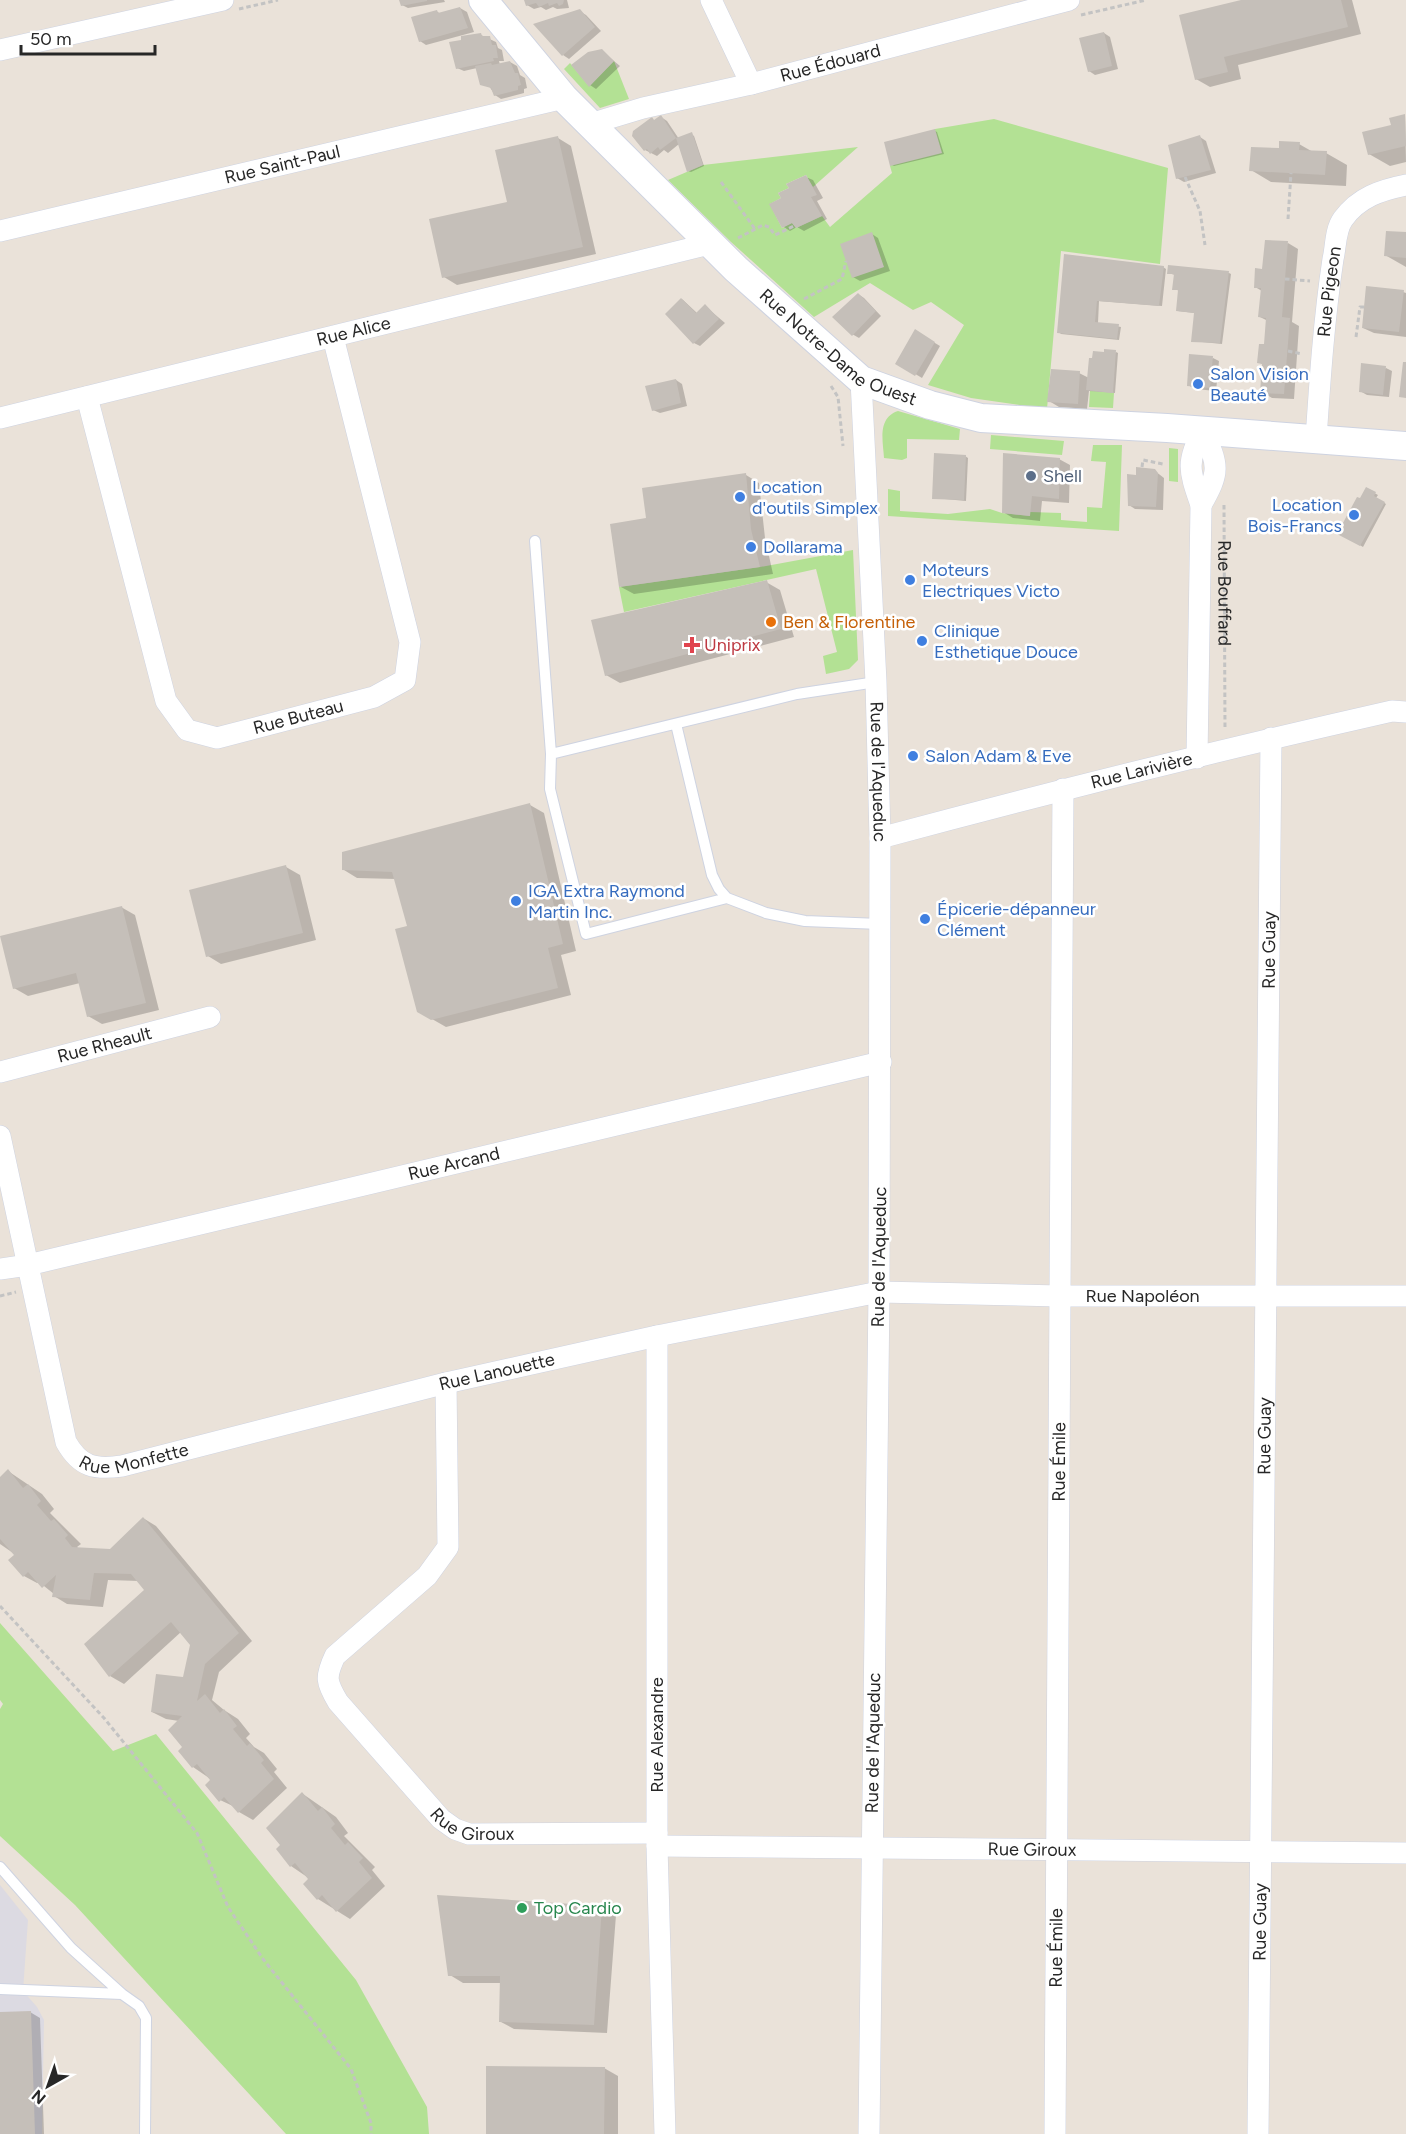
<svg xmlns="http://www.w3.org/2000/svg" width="1406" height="2134" font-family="Figtree,sans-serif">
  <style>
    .industrial { fill: #dcdae2 }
    .green { fill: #b3e194 }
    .shadow { fill: #0003 }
    .building { fill: #c5bfb9 }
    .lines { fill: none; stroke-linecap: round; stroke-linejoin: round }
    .lane-casing { stroke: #ced3e1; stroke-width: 12 }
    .street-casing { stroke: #ced3e1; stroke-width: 22 }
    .secondary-casing { stroke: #ced3e1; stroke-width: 30 }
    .path { stroke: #c3c3c3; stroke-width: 3; stroke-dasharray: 4.5 3; stroke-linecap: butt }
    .lane { stroke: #fff; stroke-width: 10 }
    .street { stroke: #fff; stroke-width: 21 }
    .secondary { stroke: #fff; stroke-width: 28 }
    .shop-dot { fill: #3f7fe0; stroke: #fff; stroke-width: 2 }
    .service-dot { fill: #5c6f8a; stroke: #fff; stroke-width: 2 }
    .food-dot { fill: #e8710a; stroke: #fff; stroke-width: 2 }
    .health-dot { fill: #e0444e; stroke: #fff; stroke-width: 2 }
    .leisure-dot { fill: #2e9e5b; stroke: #fff; stroke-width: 2 }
    .labels { text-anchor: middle; stroke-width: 5; stroke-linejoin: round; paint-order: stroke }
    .street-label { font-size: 18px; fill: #272727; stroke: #fff }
    .shop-label { font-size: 18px; fill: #366cbe; stroke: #fff; text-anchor: start }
    .service-label { font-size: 18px; fill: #4e5e75; stroke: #fff; text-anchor: start }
    .food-label { font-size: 18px; fill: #c56008; stroke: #fff; text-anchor: start }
    .health-label { font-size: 18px; fill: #be3a42; stroke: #fff; text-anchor: start }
    .leisure-label { font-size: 18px; fill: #27864d; stroke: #fff; text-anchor: start }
  </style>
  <rect width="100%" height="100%" fill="#eae2d9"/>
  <!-- industrial -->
  <path class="industrial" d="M0,1885L28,1920L23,1991L37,2007L44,2020L42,2134H0Z"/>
  <!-- green -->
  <path class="green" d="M614,61L629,99L600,108L564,69L570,63L589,86Z
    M994,119L1168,168L1160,264L1061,251L1047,409L971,398L928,385L964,325L931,302L913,310L870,283L814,317L731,242L668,180L703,165L858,147L813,187L806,175L786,184L789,188L778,193L781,198L770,204L782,228L792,223L796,228L822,216L830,227L892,173L890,166L935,129Z
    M1090,391L1114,393L1113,408L1089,407Z
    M898,411L960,429L959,440L907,439V458L902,460L884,458C883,441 877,418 898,411Z
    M991,435L1064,441L1062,455L990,449Z
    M1093,445H1122L1119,531L888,516V489L900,491V511L948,514L990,509L1002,513L1030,516V512L1061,513V520L1087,522V507L1102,508L1106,462L1091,461Z
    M1169,448L1178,449V482L1169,481Z
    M853,550L858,660L849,669L826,674L823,656L837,652L816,569L624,612L619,587L760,567Z
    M0,1623L113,1751L156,1734L356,1980L427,2107L429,2134H286L75,1905L0,1836V1709L3,1704L0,1700Z"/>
  <!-- shadow -->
  <path class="shadow" d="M401,0H444L445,2L408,8L402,5Z
    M525,0H567L569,8L557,9L553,7L546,10L541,7L534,9L527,5Z
    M1248,0H1352L1361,34L1238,65L1241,79L1210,87L1196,79Z
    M460,8L467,12L474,32L426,45L420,41L436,11L441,14Z
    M579,11L586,15L601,31L569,59L563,55Z
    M1104,33L1110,37L1118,69L1095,75L1089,71Z
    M481,35L496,42L498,48L502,50L504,61H499L500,65L510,62L517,66L520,75L525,78L527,88L524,89V93L501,99L495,95L477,68L464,71L457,68Z
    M602,51L620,66L596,89L590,85Z
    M1405,115L1406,162L1390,166L1369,154L1392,126L1391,119Z
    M661,117L667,121L679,139L691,134L694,136L704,166L691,172L688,171L679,144L668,153L664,150L657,156L645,150L656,121Z
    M935,131L937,132L944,154L894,166L892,165Z
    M1200,137L1206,141L1216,173L1184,182L1177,178Z
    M558,138L571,146L596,254L457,285L444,277L509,203Z
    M1299,144L1313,152L1326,153L1347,165L1346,186L1271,182L1251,170L1280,150Z
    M806,177L813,180L823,198L817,201L827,219L804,231L797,227L790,231L784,227L783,199Z
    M872,234L878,238L890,271L860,281L853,277Z
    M1406,234V267L1385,255Z
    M1288,243L1298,249L1292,322L1299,326L1294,399L1272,398L1262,392L1264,365L1259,362L1266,346L1268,321L1260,317L1262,291L1255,287L1264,270Z
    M1065,256L1163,267L1166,269L1162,306L1099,301L1098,323L1121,327L1119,340L1061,334L1059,332Z
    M1168,273H1229L1231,274L1222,344L1192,341L1195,313L1178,311L1180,291L1174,289L1175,275Z
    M1403,292L1406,293V337L1374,333L1363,328Z
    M858,294L864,298L881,316L859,338L852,334Z
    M682,299L697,313L705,306L725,323L700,346L694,343Z
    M915,331L940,346L922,378L897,363Z
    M1116,352L1118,353L1115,393L1089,391L1087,409L1059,407L1049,401L1079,373L1089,378Z
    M1213,358L1219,361L1216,391L1195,389L1188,385Z
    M1386,368L1392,371L1389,397L1367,395L1360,391Z
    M676,380L682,384L687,406L660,413L653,410Z
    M965,456L968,458L966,501L934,498Z
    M1059,459L1070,465L1069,503L1042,501L1040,521L1013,518L1003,512Z
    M1155,471L1164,478L1163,510L1135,509L1129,505Z
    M746,475L759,483L765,538L773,574L634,594L621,587L648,520Z
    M1367,489L1378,495L1376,498L1386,504L1363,547L1339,533Z
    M766,582L780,590L794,637L620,683L606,675Z
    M530,805L544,813L576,951L561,955L571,995L446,1027L418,1011L408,927L396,879L357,878L344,870Z
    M286,867L300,875L316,940L221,964L208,956Z
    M121,907L135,915L159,1010L102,1024L88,1016L80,983L28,996L14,988Z
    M8,1471L42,1494L54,1509L50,1513L81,1544L77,1547L79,1549L110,1550L143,1518L156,1526L252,1641L219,1672L212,1700L224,1710L238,1719L250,1734L246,1738L254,1747L264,1753L277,1769L274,1772L287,1788L253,1820L239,1812L235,1807L220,1800L212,1780L193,1767L180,1751L184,1747L179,1721L166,1719L152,1712L184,1678L191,1645L181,1632L124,1684L110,1676L147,1590L139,1581L108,1580L103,1607L67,1604L54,1596V1594L39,1582L37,1583L24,1576L16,1555L0,1544V1479Z
    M303,1794L336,1817L348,1833L344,1836L375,1867L372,1870L385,1886L350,1919L318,1899L310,1879L291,1866L282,1846Z
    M602,1907L616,1915L607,2033L514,2029L501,2022L502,1983H463L450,1975Z
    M30,2012L40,2018L44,2134H0V2013Z
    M604,2068L618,2076V2134H487Z"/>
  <!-- building -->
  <path class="building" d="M399,0H427V1L401,6Z
    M524,0H564L563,4L559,6L557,3L549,6L548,3L539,7L536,3L526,6Z
    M1241,0H1341L1348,27L1224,57L1228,72L1195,80L1179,15Z
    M460,7L468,28L419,42L411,17L437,10L438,13Z
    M580,9L595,27L562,56L533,24Z
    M1104,32L1112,66L1088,72L1079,38Z
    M481,33L482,36H490L492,45H496L498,58H493L494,61L456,69L449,42L461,40V36Z
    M602,49L614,61L589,87L571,65L588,52Z
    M510,61L515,73H518L521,85L518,86V90L494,96L491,88L480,85L475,66L491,63L492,65Z
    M1405,114L1406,146L1368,155L1362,132L1391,125L1389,118Z
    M661,115L676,138L660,150L658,147L650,154L647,149L644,151L632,136L633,131L652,117L654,120Z
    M935,129L942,153L890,166L884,142Z
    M692,132L703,165L687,172L676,138Z
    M1200,135L1211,170L1176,179L1168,145Z
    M558,136L583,247L442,278L429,219L507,202L495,150Z
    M1279,141L1300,142L1299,150L1327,151L1325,175L1249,171L1251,147L1279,148Z
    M806,175L817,195L811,197L822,216L796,228L792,223L782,228L769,204L781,198L778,193L789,188L786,184Z
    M1386,231L1406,232V258L1384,256Z
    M872,232L884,267L852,278L840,244Z
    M1265,240L1288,241L1282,317L1290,318L1284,394L1260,393L1262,364L1257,363L1259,344H1264L1266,318L1258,317L1261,288H1254L1255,268L1262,269Z
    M1064,254L1164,266L1159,306L1097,301L1095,322L1119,324L1117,339L1057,333Z
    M1168,265L1229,271L1220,343L1191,342L1194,313L1176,311L1178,290H1172L1174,274H1167Z
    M1366,286L1404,290L1399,332L1362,328Z
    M858,293L876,311L852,336L832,317Z
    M681,298L696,313L705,304L719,319L693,344L665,314Z
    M915,329L935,342L915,376L895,364Z
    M1104,349L1116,350L1113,393L1086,390L1089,358H1092L1093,351L1104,352Z
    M1189,354L1213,356L1210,388L1187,386Z
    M1403,362H1406V398L1399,397Z
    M1361,363L1386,366L1383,395L1359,392Z
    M1051,369L1080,371L1078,404L1047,402Z
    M676,379L681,403L652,411L645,386Z
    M934,453L966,455L964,500L932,499Z
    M1003,453L1060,458L1059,499L1032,496L1030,516L1002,513Z
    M1136,467L1155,469L1158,473L1156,507L1128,506L1127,474L1136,475Z
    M746,473L751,529L760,567L619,587L610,524L646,518L642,488Z
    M1366,487L1376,492L1374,496L1385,502L1360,546L1337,534L1357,497L1360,498Z
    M767,580L781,629L605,676L591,620Z
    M530,803L563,944L548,948L558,988L431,1020L417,1012L395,929L407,926L392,872L342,870V852Z
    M286,865L303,933L206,957L189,890Z
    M122,906L146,1003L87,1017L76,973L13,989L0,936Z
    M8,1469L23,1488L28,1484L41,1501L37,1505L51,1521L54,1519L68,1535L65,1538L72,1547L110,1549L143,1517L239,1633L205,1664L197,1701L205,1694L220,1713L224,1709L237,1726L233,1729L247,1746L250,1743L264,1760L261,1763L274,1779L238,1813L224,1797L219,1802L205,1785L210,1780L197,1764L192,1768L178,1751L182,1747L168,1730L182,1716L151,1712L156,1674L183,1677L190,1645L171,1622L109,1677L84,1644L144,1590L131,1574L94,1573L90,1600L52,1597L56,1575L42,1588L28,1572L23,1577L8,1560L14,1555L0,1539V1477Z
    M302,1792L318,1811L322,1807L335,1824L331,1828L345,1845L348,1842L363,1858L359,1862L372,1878L336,1912L322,1895L317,1900L303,1884L308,1879L295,1863L290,1867L276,1849L280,1845L266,1828Z
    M437,1895L602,1906L594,2025L499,2022L500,1976H448Z
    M31,2011L35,2134H0V2012Z
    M486,2066L605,2067L604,2134H486Z"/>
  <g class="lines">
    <!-- lane casing -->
    <g class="lane-casing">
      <path id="lane" d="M535,541L551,754L797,694L876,682
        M676,724L712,875L719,889L727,898
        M551,754L550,789L586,934L727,898L766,913L805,921L880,924
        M0,1867L71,1948L122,1994
        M0,1989L122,1994L139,2006L146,2018L145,2134"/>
    </g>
    <!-- street casing -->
    <g class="street-casing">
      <g id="street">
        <path d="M711,0L751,84"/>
        <path d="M0,50L223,0"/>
        <path id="s2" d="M590,124L643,108L751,84L1069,0"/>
        <path id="s3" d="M0,231L564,98"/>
        <path id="s4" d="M861,380L876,682L880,838L879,1292L869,2134"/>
        <path id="s5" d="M87,397L166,701L187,730L217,738L374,697L405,680L410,642L333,337"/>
        <path id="s6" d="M0,418L709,244"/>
        <path id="s7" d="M1316,439C1320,379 1324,319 1333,259C1336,247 1335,230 1343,219C1359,197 1381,190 1406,185"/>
        <path d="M1201,505C1220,472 1219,466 1203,431"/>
        <path d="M1197,758L1201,505C1190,473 1185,462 1203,431"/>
        <path id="s8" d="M880,838C1050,792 1220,750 1392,711L1406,712"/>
        <path id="s9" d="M0,1072L210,1017"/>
        <path id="s10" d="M0,1136L66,1442C80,1467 95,1470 122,1466L446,1383L657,1336L879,1292L1060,1296H1406"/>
        <path id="s11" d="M0,1269L28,1265L881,1062"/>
        <path d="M657,1336V1846L665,2134"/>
        <path id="s12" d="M446,1383L448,1547L427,1576L335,1656C325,1677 326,1682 338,1702L441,1819L455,1829L469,1834L657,1833"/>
        <path id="s13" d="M657,1846L1406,1853"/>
        <path id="s14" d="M1055,2134L1063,789"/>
        <path id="s15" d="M1258,2134L1271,738"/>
      </g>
    </g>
    <!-- secondary casing -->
    <g class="secondary-casing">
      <g id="secondary">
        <path id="s16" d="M483,0L564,98L736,269L861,380L930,405L981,418L1167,428L1406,446"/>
      </g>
    </g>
    <!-- path -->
    <g class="path">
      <path d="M239,9L278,0"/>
      <path d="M1081,15L1146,0"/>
      <path d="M1185,177L1200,211L1205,245"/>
      <path d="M721,182L755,229"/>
      <path d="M1288,219L1291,173"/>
      <path d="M738,238L763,225L769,227L775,235L794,226"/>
      <path d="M1285,279L1310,281"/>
      <path d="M804,299L842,279L846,261"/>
      <path d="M1356,337L1360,307H1364"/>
      <path d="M1288,351L1302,354"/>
      <path d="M831,386L838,397L843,446"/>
      <path d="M1142,467L1143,460L1163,464"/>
      <path id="s1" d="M1224,505L1225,730"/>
      <path d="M0,1296L16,1292"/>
      <path d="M0,1606L104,1718L197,1833L228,1907L263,1959L351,2069L371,2123V2134"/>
    </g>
    <!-- lane -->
    <use href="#lane" class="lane"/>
    <!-- street -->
    <use href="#street" class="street"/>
    <!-- secondary -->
    <use href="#secondary" class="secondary"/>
  </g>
  <!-- markers -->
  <g class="shop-dot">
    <circle cx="1198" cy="384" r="6"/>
    <circle cx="740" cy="497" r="6"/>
    <circle cx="1354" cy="515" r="6"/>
    <circle cx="751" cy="547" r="6"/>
    <circle cx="910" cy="580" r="6"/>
    <circle cx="922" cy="641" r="6"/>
    <circle cx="913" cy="756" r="6"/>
    <circle cx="516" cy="901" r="6"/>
    <circle cx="925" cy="919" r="6"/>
  </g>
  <circle class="service-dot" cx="1031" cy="476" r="6"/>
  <circle class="food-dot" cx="771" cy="622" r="6"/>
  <path class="health-dot" d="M689 636h6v6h6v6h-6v6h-6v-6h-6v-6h6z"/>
  <circle class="leisure-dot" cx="522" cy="1908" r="6"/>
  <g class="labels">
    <!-- street labels -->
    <g class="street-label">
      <text dy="6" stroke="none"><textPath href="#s2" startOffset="248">Rue Édouard</textPath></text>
      <text dy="6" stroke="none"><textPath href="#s3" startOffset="290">Rue Saint-Paul</textPath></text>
      <text dy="6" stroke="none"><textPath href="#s7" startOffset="148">Rue Pigeon</textPath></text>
      <text dy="6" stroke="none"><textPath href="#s6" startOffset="364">Rue Alice</textPath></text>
      <text dy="6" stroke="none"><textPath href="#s16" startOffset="500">Rue Notre-Dame Ouest</textPath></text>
      <text dy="6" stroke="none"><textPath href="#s1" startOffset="88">Rue Bouffard</textPath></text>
      <text dy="6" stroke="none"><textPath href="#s5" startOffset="465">Rue Buteau</textPath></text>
      <text dy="6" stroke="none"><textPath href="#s4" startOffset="392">Rue de l'Aqueduc</textPath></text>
      <text dy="6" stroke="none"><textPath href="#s8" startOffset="270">Rue Larivière</textPath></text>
      <text dy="6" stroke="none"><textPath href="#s15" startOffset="1184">Rue Guay</textPath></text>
      <text dy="6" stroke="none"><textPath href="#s9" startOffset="108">Rue Rheault</textPath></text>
      <text dy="6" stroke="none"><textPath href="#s11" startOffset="466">Rue Arcand</textPath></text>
      <text transform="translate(879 1257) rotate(-89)" y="6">Rue de l'Aqueduc</text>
      <text dy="6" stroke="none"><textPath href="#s10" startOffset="1420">Rue Napoléon</textPath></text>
      <text dy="6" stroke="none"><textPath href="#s10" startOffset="766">Rue Lanouette</textPath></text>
      <text dy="6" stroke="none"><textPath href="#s15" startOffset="698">Rue Guay</textPath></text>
      <text dy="6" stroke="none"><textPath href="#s10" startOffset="392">Rue Monfette</textPath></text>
      <text dy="6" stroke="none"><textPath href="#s14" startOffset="672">Rue Émile</textPath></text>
      <text transform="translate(657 1735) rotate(-90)" y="6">Rue Alexandre</text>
      <text transform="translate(873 1743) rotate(-89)" y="6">Rue de l'Aqueduc</text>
      <text dy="6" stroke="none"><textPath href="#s12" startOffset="560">Rue Giroux</textPath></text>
      <text dy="6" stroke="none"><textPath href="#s13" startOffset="375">Rue Giroux</textPath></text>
      <text dy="6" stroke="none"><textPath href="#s15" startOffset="212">Rue Guay</textPath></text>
      <text dy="6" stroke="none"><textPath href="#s14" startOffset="186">Rue Émile</textPath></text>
    </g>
    <!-- shop labels -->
    <g class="shop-label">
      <text x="1210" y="380">Salon Vision<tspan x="1210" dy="21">Beauté</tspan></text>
      <text x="752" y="493">Location<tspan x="752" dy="21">d'outils Simplex</tspan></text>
      <text x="1342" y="511" text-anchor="end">Location<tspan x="1342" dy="21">Bois-Francs</tspan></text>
      <text x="763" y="553">Dollarama</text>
      <text x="922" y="576">Moteurs<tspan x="922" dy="21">Electriques Victo</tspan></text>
      <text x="934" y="637">Clinique<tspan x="934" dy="21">Esthetique Douce</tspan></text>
      <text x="925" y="762">Salon Adam &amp; Eve</text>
      <text x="528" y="897">IGA Extra Raymond<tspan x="528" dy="21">Martin Inc.</tspan></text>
      <text x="937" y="915">Épicerie-dépanneur<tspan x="937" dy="21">Clément</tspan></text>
    </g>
    <!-- service labels -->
    <g class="service-label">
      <text x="1043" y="482">Shell</text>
    </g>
    <!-- food labels -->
    <g class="food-label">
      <text x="783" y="628">Ben &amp; Florentine</text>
    </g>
    <!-- health labels -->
    <g class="health-label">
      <text x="704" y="651">Uniprix</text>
    </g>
    <!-- leisure labels -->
    <g class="leisure-label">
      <text x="534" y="1914">Top Cardio</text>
    </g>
  </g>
  <!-- north arrow -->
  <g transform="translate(48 2086) rotate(220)" stroke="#ffffff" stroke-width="4.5" paint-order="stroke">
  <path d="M0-4.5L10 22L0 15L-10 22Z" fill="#272727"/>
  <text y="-9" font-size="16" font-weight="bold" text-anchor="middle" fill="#272727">N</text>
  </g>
  <!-- scale -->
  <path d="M21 45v9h134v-9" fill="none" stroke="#272727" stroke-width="3"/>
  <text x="30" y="45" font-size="18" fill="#272727" stroke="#ffffff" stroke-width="4.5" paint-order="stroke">50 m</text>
</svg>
